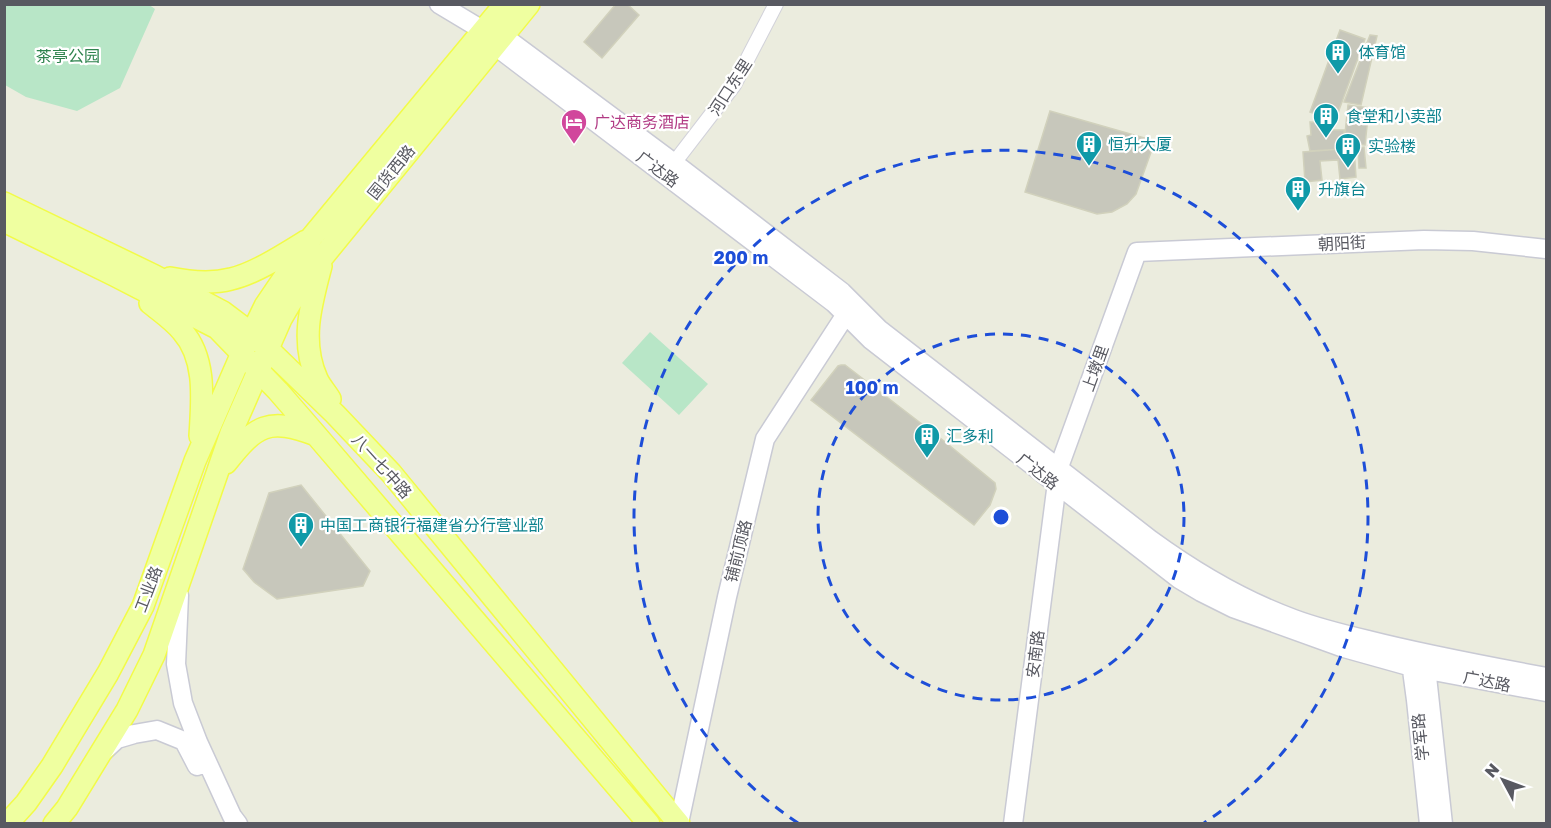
<svg xmlns="http://www.w3.org/2000/svg" width="1551" height="828" font-family="'Golos Text','Noto Sans SC',sans-serif">
  <style>
    .green { fill: #b8e6c7 }
    .building { fill: #c7c7bb; stroke: #d1d1bc; stroke-width: 1.5 }
    .lines { fill: none; stroke-linecap: round; stroke-linejoin: round }
    .street-casing { stroke: #d2d2da; stroke-width: 16 }
    .secondary-casing { stroke: #c9cad4; stroke-width: 21 }
    .primary-casing { stroke: #f2fb48; stroke-width: 24 }
    .street { stroke: #fff; stroke-width: 14 }
    .secondary { stroke: #fff; stroke-width: 18 }
    .primary { stroke: #efffa0; stroke-width: 21 }
    .ring { fill: none; stroke: #1d4ed8; stroke-width: 3; stroke-dasharray: 10 8 }
    .labels { text-anchor: middle; stroke-width: 4.5; stroke-linejoin: round; paint-order: stroke }
    .culture-label { font-size: 16px; fill: #0d838f; stroke: #fff; text-anchor: start }
    .park-label { font-size: 16px; fill: #2e834d; stroke: #fff }
    .street-label { font-size: 16px; fill: #585961; stroke: #fff }
    .hotel-label { font-size: 16px; fill: #b23c85; stroke: #fff; text-anchor: start }
    .centre { fill: #1d4ed8; stroke: #fff; stroke-width: 3 }
    .ring-label { font-size: 18px; text-anchor: middle; font-weight: bold; fill: #1d4ed8; stroke: #fff; stroke-width: 4.5; stroke-linejoin: round; paint-order: stroke }
  </style>
  <rect width="100%" height="100%" fill="#ebecde"/>
  <!-- green -->
  <path class="green" d="M148,4L155,9L120,88L77,111L26,97L5,85V5Z
    M650,332L708,384L679,415L622,363Z"/>
  <!-- building -->
  <path class="building" d="M616,4H627L639,15L602,58L584,42Z
    M1340,30L1365,39L1335,121L1310,112Z
    M1370,35L1377,36L1361,105L1344,102Z
    M1348,105L1369,108L1365,145L1344,143Z
    M1050,111L1155,141L1136,194L1127,204L1112,212L1097,214L1025,192Z
    M1310,122L1330,123L1331,130H1344V149L1310,151L1307,136L1311,135Z
    M1364,147L1366,168H1359L1358,148Z
    M1354,148L1356,177L1340,179L1338,160L1320,161L1322,180L1305,182L1303,152Z
    M841,365H845L944,441L995,483L996,489L990,505L974,525L811,400L838,366Z
    M301,485L370,571L363,586L277,599L254,582L243,569L269,493Z"/>
  <g class="lines">
    <!-- street casing -->
    <g class="street-casing">
      <path id="street" d="M674,163L734,85L776,4"/>
    </g>
    <!-- secondary casing -->
    <g class="secondary-casing">
      <path id="secondary" d="M439,4L484,31L503,36L674,163L842,292L879,329L1151,540C1195,572 1242,600 1294,619C1318,628 1343,634 1368,640C1427,655 1487,666 1546,677
        M487,35L494,45L834,303L871,340L1179,579L1201,592L1233,608L1344,648L1412,667L1546,692
        M179,595L176,664L183,703L198,742L232,816L238,824
        M1410,655L1416,700L1429,824
        M1425,658L1443,824
        M104,751L117,739L134,734L157,730L184,741L197,766
        M679,823L727,597L765,439L852,305
        M1013,824L1059,467L1137,252L1424,240L1473,241L1546,249"/>
    </g>
    <!-- primary casing -->
    <g class="primary-casing">
      <path id="primary" d="M4,203L155,276L223,312L252,334L268,349L335,414L391,473L679,824
        M4,221L114,275L217,328L278,391L317,436L649,824
        M321,266C311,304 300,341 317,379C320,386 326,392 330,399
        M170,278C190,282 211,284 231,279C254,274 285,254 306,241
        M150,303C161,312 173,320 182,331C207,359 202,401 200,436
        M226,463C256,425 268,417 316,435
        M7,824L26,803L52,766L108,673L143,606L195,461L242,353L265,306L311,238L505,4
        M54,824L67,808L127,710L154,655L231,433L281,319L304,280L529,4"/>
    </g>
    <!-- street -->
    <use href="#street" class="street"/>
    <!-- secondary -->
    <use href="#secondary" class="secondary"/>
    <!-- primary -->
    <use href="#primary" class="primary"/>
  </g>
  <!-- distance rings -->
  <g class="ring">
    <circle cx="1001" cy="517" r="183"/>
    <path d="M798 823A367 367 0 1 1 1204 823"/>
  </g>
  <!-- icons -->
  <defs>
    <g id="building-pin" transform="scale(1.35)"><path d="M0 17L-7.5 6A9.5 9.5 0 1 1 7.5 6Z" fill="#0f9aa8" stroke="#fff"/><path d="M-4-6H4V6H1V3H-1V6H-4ZM-2.5-4.3h1.7v1.8h-1.7ZM.8-4.3h1.7v1.8H.8ZM-2.5-1h1.7V.8h-1.7ZM.8-1h1.7V.8H.8Z" fill="#fff"/></g>
    <g id="hotel-pin" transform="scale(1.35)"><path d="M0 17L-7.5 6A9.5 9.5 0 1 1 7.5 6Z" fill="#d1479c" stroke="#fff"/><path d="M-6-4.5h1.5V1H6V5H4.5V3h-9V5H-6ZM-4 0a1.8 1.8 0 1 1 3.6 0ZM.5 0V-2.5h3Q6-2.5 6 0Z" fill="#fff"/></g>
  </defs>
  <g fill-rule="evenodd">
    <use href="#building-pin" x="1338" y="52"/>
    <use href="#building-pin" x="1326" y="116"/>
    <use href="#hotel-pin" x="574" y="122"/>
    <use href="#building-pin" x="1089" y="144"/>
    <use href="#building-pin" x="1348" y="146"/>
    <use href="#building-pin" x="1298" y="189"/>
    <use href="#building-pin" x="927" y="436"/>
    <use href="#building-pin" x="301" y="525"/>
  </g>
  <g class="labels">
    <!-- culture labels -->
    <g class="culture-label">
      <text x="1358" y="58">体育馆</text>
      <text x="1346" y="122">食堂和小卖部</text>
      <text x="1108" y="150">恒升大厦</text>
      <text x="1368" y="152">实验楼</text>
      <text x="1318" y="195">升旗台</text>
      <text x="946" y="442">汇多利</text>
      <text x="320" y="531">中国工商银行福建省分行营业部</text>
    </g>
    <!-- park labels -->
    <g class="park-label">
      <text x="68" y="62">茶亭公园</text>
    </g>
    <!-- street labels -->
    <g class="street-label">
      <text transform="translate(730 87) rotate(-57)" y="6">河口东里</text>
      <text transform="translate(658 169) rotate(37)" y="6">广达路</text>
      <text transform="translate(391 172) rotate(-51)" y="6">国货西路</text>
      <text transform="translate(1342 243) rotate(-3)" y="6">朝阳街</text>
      <text transform="translate(1095 368) rotate(-70)" y="6">上墩里</text>
      <text transform="translate(382 466) rotate(48)" y="6">八一七中路</text>
      <text transform="translate(1038 471) rotate(38)" y="6">广达路</text>
      <text transform="translate(738 551) rotate(-76)" y="6">铺前顶路</text>
      <text transform="translate(148 589) rotate(-69)" y="6">工业路</text>
      <text transform="translate(1035 654) rotate(-83)" y="6">安南路</text>
      <text transform="translate(1487 681) rotate(11)" y="6">广达路</text>
      <text transform="translate(1420 737) rotate(-96)" y="6">学军路</text>
    </g>
    <!-- hotel labels -->
    <g class="hotel-label">
      <text x="594" y="128">广达商务酒店</text>
    </g>
  </g>
  <circle cx="1001" cy="517" r="9" class="centre"/>
  <g class="ring-label">
    <text x="741" y="264">200 m</text>
    <text x="872" y="394">100 m</text>
  </g>
  <!-- border -->
  <rect width="1551" height="828" fill="none" stroke="#585961" stroke-width="12"/>
  <!-- north arrow -->
  <g transform="translate(1503 780) rotate(311)" stroke="#ffffff" stroke-width="4.5" paint-order="stroke">
  <path d="M0-4.5L10 22L0 15L-10 22Z" fill="#585961"/>
  <text y="-9" font-size="16" font-weight="bold" text-anchor="middle" fill="#585961">N</text>
  </g>
</svg>
